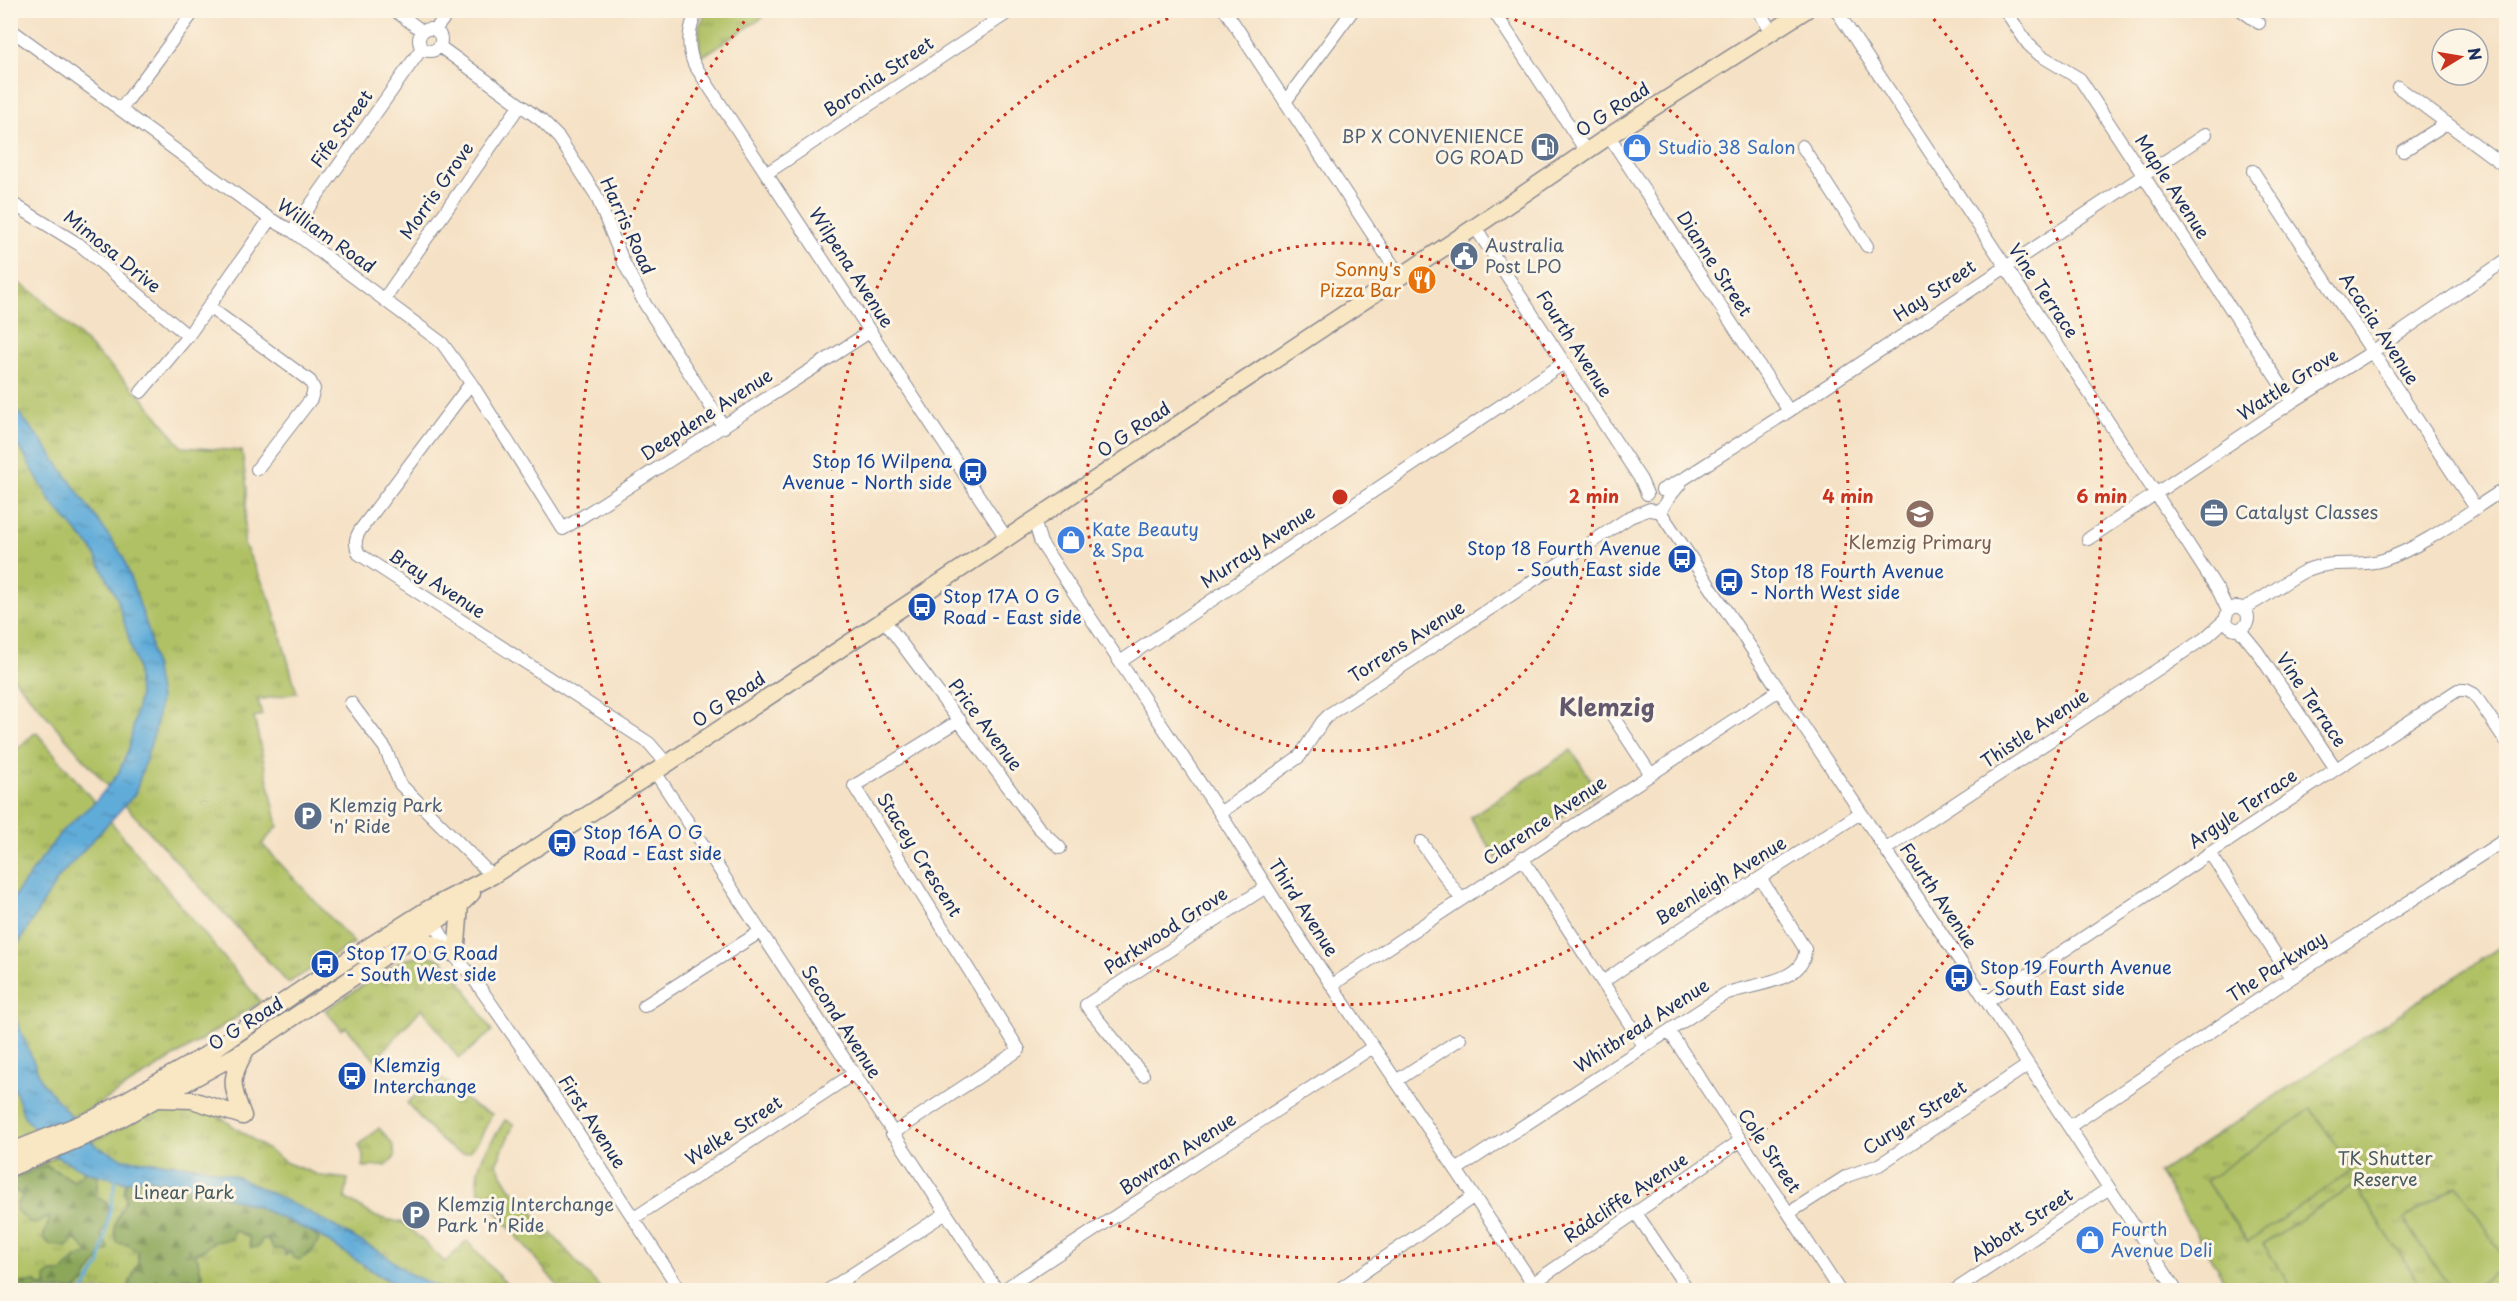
<svg xmlns="http://www.w3.org/2000/svg" width="2517" height="1301" font-family="'Playpen Sans',sans-serif">
  <style>
    .grass { fill: url(#grass-tufts); stroke: #667862; stroke-width: 1.5 }
    .forest { fill: url(#forest-firs); stroke: #546b5c; stroke-width: 1.5 }
    .pitch { fill: #b0c165; stroke: #667862; stroke-width: 1.5 }
    .water { fill: url(#water-ripples); stroke: #3e6e9c; stroke-width: 1.5 }
    .lines { fill: none; stroke-linecap: round; stroke-linejoin: round }
    .stream { stroke: #61acd9; stroke-width: 3 }
    .street-casing { stroke: #888892; stroke-width: 14 }
    .secondary-casing { stroke: #888892; stroke-width: 19 }
    .street { stroke: #fff; stroke-width: 12 }
    .secondary { stroke: #f9e7c3; stroke-width: 16 }
    .ring { fill: none; stroke: #c8321e; stroke-width: 3; stroke-dasharray: 3 6 }
    .labels { text-anchor: middle; stroke-width: 6; stroke-linejoin: round; paint-order: stroke }
    .street-label { font-size: 18px; fill: #1b2f5e; stroke: #fcf5e5 }
    .service-label { font-size: 18px; fill: #4e5e75; stroke: #fcf5e5; text-anchor: start }
    .shop-label { font-size: 18px; fill: #366cbe; stroke: #fcf5e5; text-anchor: start }
    .food-label { font-size: 18px; fill: #c56008; stroke: #fcf5e5; text-anchor: end }
    .transit-label { font-size: 18px; fill: #164399; stroke: #fcf5e5; text-anchor: start }
    .education-label { font-size: 18px; fill: #785e54; stroke: #fcf5e5 }
    .park-label { font-size: 18px; fill: #485b60; stroke: #fcf5e5 }
    .district-label { font-size: 24px; font-weight: bold; fill: #62596f; stroke: #fcf5e5 }
    .centre { fill: #c8321e; stroke: #fcf5e5; stroke-width: 3 }
    .ring-label { font-size: 18px; text-anchor: middle; font-weight: bold; fill: #c8321e; stroke: #fcf5e5; stroke-width: 6; stroke-linejoin: round; paint-order: stroke }
  </style>
  <defs>
    <pattern id="grass-tufts" width="24" height="20" patternUnits="userSpaceOnUse" patternTransform="scale(1.5)"><rect width="24" height="20" fill="#b0c165"/><path d="M3 7l-1-3M5 7V3M7 7l1-3M15 17l-1-3M17 17v-4M19 17l1-3" fill="none" stroke="#8e9d56"/></pattern>
    <pattern id="forest-firs" width="22" height="20" patternUnits="userSpaceOnUse" patternTransform="scale(1.5)"><rect width="22" height="20" fill="#8ca75a"/><path d="M5 1l3.5 6h-7zM16 11l3.5 6h-7z" fill="#72884e"/></pattern>
    <pattern id="water-ripples" width="26" height="14" patternUnits="userSpaceOnUse" patternTransform="scale(1.5)"><rect width="26" height="14" fill="#61acd9"/><path d="M2 4q2-2 4 0t4 0M15 11q2-2 4 0t4 0" fill="none" stroke="#4f8cb3"/></pattern>
  </defs>
  <rect width="100%" height="100%" fill="#fcf5e5"/>
  <filter id="ink" filterUnits="userSpaceOnUse"><feTurbulence type="fractalNoise" baseFrequency=".0167" numOctaves="2"/><feDisplacementMap in="SourceGraphic" scale="12" xChannelSelector="R" yChannelSelector="G"/><feConvolveMatrix kernelMatrix="1 2 1 2 8 2 1 2 1" color-interpolation-filters="sRGB"/></filter>
  <filter id="wash" filterUnits="userSpaceOnUse"><feTurbulence type="fractalNoise" baseFrequency=".008" numOctaves="4" result="noise"/><feDisplacementMap in="SourceGraphic" scale="24" xChannelSelector="R" yChannelSelector="G"/><feGaussianBlur stdDeviation="1.35" result="paint"/><feColorMatrix in="noise" values="0 0 0 0 0 0 0 0 0 0 0 0 0 0 0 0 0 1.4 0 .05"/><feComposite in="paint" operator="in"/></filter>
  <g filter="url(#wash)">
    <rect width="100%" height="100%" fill="#f5e1c5"/>
    <!-- grass -->
    <path class="grass" d="M707,11H758L762,18L700,58L699,27Z
      M10,278L35,293L142,397L182,447L242,451L247,488L244,544L271,601L297,693L258,700L262,715L254,717L278,826L262,844L354,943L288,983L112,791L11,675Z
      M36,732L261,1002L94,1107L11,1142L10,755Z
      M1571,750L1599,792L1497,859L1470,817Z
      M2506,943V1290H2230L2159,1173Z
      M425,955L441,959L458,977L492,1031L459,1059L422,1008L375,1060L346,1027L342,1030L325,1010L402,960Z
      M442,1078L475,1107L492,1114C486,1125 480,1143 470,1151C453,1163 419,1115 407,1103L416,1095L420,1097Z
      M181,1105L204,1106L287,1163L321,1176L348,1179L345,1198L376,1217L404,1223L445,1262L467,1241L512,1290H220L185,1278L180,1290H11V1177L157,1112Z
      M505,1120L514,1124L496,1164L509,1186L602,1290H561L478,1189C473,1163 492,1142 505,1120Z
      M379,1128L392,1143L395,1157L386,1166L363,1167V1155L359,1145Z"/>
    <!-- forest -->
    <path class="forest" d="M46,1165L74,1181L85,1171L97,1173L98,1181L96,1197L106,1202L109,1206L106,1227L102,1232V1237L109,1248L108,1251L101,1253C98,1265 87,1272 85,1282L75,1290H17L21,1283L37,1282L38,1286L47,1285L45,1277L51,1272H62L76,1258L89,1254L78,1241L74,1240L66,1247L51,1245L43,1238L50,1217L42,1219L36,1224L30,1223L16,1210L17,1203L23,1196L11,1188V1180Z
      M142,1178L196,1187L256,1206L312,1232L319,1239C314,1252 309,1253 299,1260L292,1257L291,1252L285,1256L284,1249H274L268,1239H262L259,1247L251,1248L249,1237L234,1230L232,1239L214,1242L203,1250L195,1253C200,1260 198,1269 203,1276L197,1282L184,1278L178,1290H127L138,1262V1252L128,1245L117,1243C110,1222 120,1216 126,1199L124,1193L126,1182Z"/>
    <!-- pitch -->
    <path class="pitch" d="M2311,1109L2353,1170L2248,1242L2206,1181Z
      M2354,1185L2424,1290H2294L2263,1244Z
      M2457,1185L2506,1261V1266L2469,1290H2451L2404,1219Z"/>
    <!-- water -->
    <path class="water" d="M11,404L41,440L123,556L148,629L160,699L156,727L135,794L59,877L15,949L11,966V901L61,832L96,801L118,774L129,748L139,697L137,667L117,598L92,549L51,502L23,453L11,437Z
      M10,989L17,1022L42,1082L96,1146L124,1159L204,1167L240,1178L305,1210L385,1255L408,1273L444,1290H408L380,1276L318,1235L256,1206L196,1187L142,1178L126,1182L87,1172L55,1156L24,1116L11,1078Z"/>
    <g class="lines">
      <!-- stream -->
      <path class="stream" d="M84,1290L100,1264L116,1178"/>
    </g>
  </g>
  <g filter="url(#ink)">
    <g class="lines">
      <!-- street casing -->
      <g class="street-casing">
        <path id="street" d="M394,10L422,31
          M697,10C689,29 686,44 694,64L1007,539
          M1225,10L1400,276
          M1493,10L1586,151
          M1758,10L1771,31
          M1836,10L2156,494L2219,592L2228,611
          M2005,10L2028,44L2040,55L2080,79L2292,402
          M2241,10L2259,23
          M419 40a11 11 0 1 1 22 0a11 11 0 1 1-22 0Z
          M10,29L270,219L292,231L442,343L471,383L563,529L871,331
          M435,30L450,10
          M439,46L541,120L559,138L596,195L623,261L645,304L724,427
          M2398,87L2506,167
          M1285,102L1353,10
          M121,109L195,10
          M1609,136L1789,411
          M1802,146L1867,246
          M2403,151L2447,123
          M2253,171L2475,507
          M767,173L1012,10
          M10,202L80,245L188,336
          M1475,227L1641,480L1647,494
          M292,231L422,48
          M384,299L520,105
          M209,307L310,381L314,389L311,399L257,469
          M471,383L361,529C355,538 354,543 359,554L649,743L667,764
          M141,392L188,336L270,219
          M1662,490L1685,478L1789,411L2206,134
          M1651,510L1657,511L1663,507L1667,500L1680,484
          M1659,510L1972,979L2176,1290
          M1034,520L1041,543L1220,813L1283,913L1537,1290
          M2088,539L2292,402L2372,352L2506,260
          M2226 618a11 11 0 1 1 22 0a11 11 0 1 1-22 0Z
          M2244,608C2266,598 2284,581 2307,570C2332,559 2358,568 2383,560C2424,547 2469,511 2506,488
          M884,620L1038,827L1060,848
          M2239,629L2257,651L2336,769
          M1120,662L1564,363
          M351,703L385,748L400,784L492,876
          M1610,712L1650,773
          M655,772L997,1290
          M1220,813L1300,756L1322,722L1331,713L1630,517L1650,509
          M1421,842L1461,899
          M1886,849L2205,638L2226,619
          M2210,853L2291,978
          M1522,858L1644,1046
          M431,917L452,953L471,975L534,1065L680,1290
          M1603,982C1687,922 1775,870 1860,813
          M1332,985L1779,690
          M1987,1002L2336,769L2458,690H2466L2474,694L2506,741
          M644,1006L760,932
          M1669,1031L1839,1290
          M1143,1075L1086,1005L1266,887
          M1396,1081L1460,1039
          M2069,1127L2291,978L2506,839
          M892,1134L1019,1050L854,786L960,720
          M1456,1170L1725,994C1747,984 1806,984 1805,949L1761,879
          M1636,1213L1688,1290
          M1789,1213L1847,1176L1879,1165L2028,1065
          M634,1218L853,1074
          M1532,1284L1740,1141
          M828,1290L946,1213
          M1003,1290L1373,1047
          M1338,1290L1473,1197
          M1955,1290L2108,1189"/>
      </g>
      <!-- secondary casing -->
      <g class="secondary-casing">
        <path id="secondary" d="M416,936L452,953
          M457,944L460,905
          M159,1099L192,1100L243,1116
          M243,1116C231,1084 229,1080 246,1050
          M10,1152L95,1118L204,1056L308,985L428,909L492,876L667,764L1475,227L1609,136L1806,10
          M10,1168L98,1131L240,1053L434,923L460,905L472,893"/>
      </g>
      <!-- street -->
      <use href="#street" class="street"/>
      <!-- secondary -->
      <use href="#secondary" class="secondary"/>
    </g>
  </g>
  <!-- distance rings -->
  <g class="ring">
    <circle cx="1340" cy="497" r="254"/>
    <path d="M1489 11A508 508 0 1 1 1191 11"/>
    <path d="M1928 12A762 762 0 1 1 752 12"/>
  </g>
  <!-- icons -->
  <defs>
    <g id="fuel-disc" transform="scale(1.5)"><circle r="9.5" fill="#5c6f8a" stroke="#fcf5e5"/><path d="M-5.5-6h7V0h2V4h1.3V-2.5L3-4.5l.8-.8L6-3V5H2.5V1h-1V6h-7ZM-4.2-4.7v3.2H.2V-4.7Z" fill="#fff"/></g>
    <g id="shop-disc" transform="scale(1.5)"><circle r="9.5" fill="#3f7fe0" stroke="#fcf5e5"/><path d="M-5-2.5h2.3a2.7 3.5 0 0 1 5.4 0H5L5.5 6h-11ZM-1.5-2.5h3a1.5 2.3 0 0 0-3 0Z" fill="#fff"/></g>
    <g id="civic-disc" transform="scale(1.5)"><circle r="9.5" fill="#5c6f8a" stroke="#fcf5e5"/><path d="M-.6-6.5H3V-4.5H.6V-3L4-1V1h2V6H-6V1h2V-1L-.6-3ZM-1.2 2.5V6h2.4V2.5Z" fill="#fff"/></g>
    <g id="restaurant-disc" transform="scale(1.5)"><circle r="9.5" fill="#e8710a" stroke="#fcf5e5"/><path d="M-5-6h1v4h1v-4h1v4h1v-4h1v5L-1.5 .5V6h-2V.5L-5-1ZM5-6V6H3V1.5H1.5Q1.5-4 5-6Z" fill="#fff"/></g>
    <g id="bus-disc" transform="scale(1.5)"><circle r="9.5" fill="#1a4fb4" stroke="#fcf5e5"/><path d="M-5-6H5V4H4V6H2V4H-2V6H-4V4H-5ZM-3.5-4V0h7V-4ZM-3.5 1.2v1.5H-2V1.2ZM2 1.2v1.5H3.5V1.2Z" fill="#fff"/></g>
    <g id="office-disc" transform="scale(1.5)"><circle r="9.5" fill="#5c6f8a" stroke="#fcf5e5"/><path d="M-6-3h4V-5.5h4V-3h4V5H-6ZM-1-4.5V-3h2v-1.5ZM-6 0V1H6V0Z" fill="#fff"/></g>
    <g id="school-disc" transform="scale(1.5)"><circle r="9.5" fill="#8d6e63" stroke="#fcf5e5"/><path d="M0-5L7-2L0 1L-7-2ZM-4 1L0 2.5L4 1V4Q0 6-4 4Z" fill="#fff"/></g>
    <g id="parking-disc" transform="scale(1.5)"><circle r="9.5" fill="#5c6f8a" stroke="#fcf5e5"/><path d="M-3.5-5.5H1a3.5 3.5 0 0 1 0 7H-1V5.5H-3.5ZM-1-3.4V-.6H.8a1.4 1.4 0 0 0 0-2.8Z" fill="#fff"/></g>
  </defs>
  <g fill-rule="evenodd">
    <use href="#fuel-disc" x="1545" y="147"/>
    <use href="#shop-disc" x="1637" y="148"/>
    <use href="#civic-disc" x="1464" y="256"/>
    <use href="#restaurant-disc" x="1422" y="280"/>
    <use href="#bus-disc" x="973" y="472"/>
    <use href="#office-disc" x="2214" y="513"/>
    <use href="#school-disc" x="1920" y="514"/>
    <use href="#shop-disc" x="1071" y="540"/>
    <use href="#bus-disc" x="1682" y="559"/>
    <use href="#bus-disc" x="1729" y="582"/>
    <use href="#bus-disc" x="922" y="607"/>
    <use href="#parking-disc" x="308" y="816"/>
    <use href="#bus-disc" x="562" y="843"/>
    <use href="#bus-disc" x="325" y="964"/>
    <use href="#bus-disc" x="1959" y="978"/>
    <use href="#bus-disc" x="352" y="1076"/>
    <use href="#parking-disc" x="416" y="1215"/>
    <use href="#shop-disc" x="2090" y="1240"/>
  </g>
  <g class="labels">
    <!-- street labels -->
    <g class="street-label">
      <text transform="translate(879 77) rotate(-34)" y="6">Boronia Street</text>
      <text transform="translate(1613 110) rotate(-33)" y="6">O G Road</text>
      <text transform="translate(342 129) rotate(-54)" y="6">Fife Street</text>
      <text transform="translate(2172 187) rotate(57)" y="6">Maple Avenue</text>
      <text transform="translate(437 191) rotate(-55)" y="6">Morris Grove</text>
      <text transform="translate(627 226) rotate(65)" y="6">Harris Road</text>
      <text transform="translate(326 236) rotate(35)" y="6">William Road</text>
      <text transform="translate(112 252) rotate(39)" y="6">Mimosa Drive</text>
      <text transform="translate(1714 264) rotate(57)" y="6">Dianne Street</text>
      <text transform="translate(851 268) rotate(57)" y="6">Wilpena Avenue</text>
      <text transform="translate(1935 291) rotate(-34)" y="6">Hay Street</text>
      <text transform="translate(2043 291) rotate(56)" y="6">Vine Terrace</text>
      <text transform="translate(2379 329) rotate(57)" y="6">Acacia Avenue</text>
      <text transform="translate(1574 344) rotate(57)" y="6">Fourth Avenue</text>
      <text transform="translate(2288 385) rotate(-33)" y="6">Wattle Grove</text>
      <text transform="translate(707 415) rotate(-33)" y="6">Deepdene Avenue</text>
      <text transform="translate(1134 430) rotate(-34)" y="6">O G Road</text>
      <text transform="translate(1258 547) rotate(-34)" y="6">Murray Avenue</text>
      <text transform="translate(437 584) rotate(33)" y="6">Bray Avenue</text>
      <text transform="translate(1407 642) rotate(-33)" y="6">Torrens Avenue</text>
      <text transform="translate(729 700) rotate(-34)" y="6">O G Road</text>
      <text transform="translate(2311 700) rotate(56)" y="6">Vine Terrace</text>
      <text transform="translate(985 725) rotate(53)" y="6">Price Avenue</text>
      <text transform="translate(2035 729) rotate(-34)" y="6">Thistle Avenue</text>
      <text transform="translate(2243 809) rotate(-34)" y="6">Argyle Terrace</text>
      <text transform="translate(1545 821) rotate(-34)" y="6">Clarence Avenue</text>
      <text transform="translate(919 855) rotate(58)" y="6">Stacey Crescent</text>
      <text transform="translate(1721 881) rotate(-32)" y="6">Beenleigh Avenue</text>
      <text transform="translate(1938 896) rotate(56)" y="6">Fourth Avenue</text>
      <text transform="translate(1303 908) rotate(57)" y="6">Third Avenue</text>
      <text transform="translate(1166 931) rotate(-33)" y="6">Parkwood Grove</text>
      <text transform="translate(2277 967) rotate(-33)" y="6">The Parkway</text>
      <text transform="translate(841 1022) rotate(57)" y="6">Second Avenue</text>
      <text transform="translate(246 1024) rotate(-32)" y="6">O G Road</text>
      <text transform="translate(1642 1026) rotate(-33)" y="6">Whitbread Avenue</text>
      <text transform="translate(1915 1118) rotate(-33)" y="6">Curyer Street</text>
      <text transform="translate(592 1122) rotate(57)" y="6">First Avenue</text>
      <text transform="translate(734 1131) rotate(-33)" y="6">Welke Street</text>
      <text transform="translate(1769 1151) rotate(56)" y="6">Cole Street</text>
      <text transform="translate(1178 1154) rotate(-33)" y="6">Bowran Avenue</text>
      <text transform="translate(1626 1198) rotate(-34)" y="6">Radcliffe Avenue</text>
      <text transform="translate(2022 1225) rotate(-33)" y="6">Abbott Street</text>
    </g>
    <!-- service labels -->
    <g class="service-label">
      <text x="1524" y="143" text-anchor="end">BP X CONVENIENCE<tspan x="1524" dy="21">OG ROAD</tspan></text>
      <text x="1485" y="252">Australia<tspan x="1485" dy="21">Post LPO</tspan></text>
      <text x="2235" y="519">Catalyst Classes</text>
      <text x="329" y="812">Klemzig Park<tspan x="329" dy="21">'n' Ride</tspan></text>
      <text x="437" y="1211">Klemzig Interchange<tspan x="437" dy="21">Park 'n' Ride</tspan></text>
    </g>
    <!-- shop labels -->
    <g class="shop-label">
      <text x="1658" y="154">Studio 38 Salon</text>
      <text x="1092" y="536">Kate Beauty<tspan x="1092" dy="21">&amp; Spa</tspan></text>
      <text x="2111" y="1236">Fourth<tspan x="2111" dy="21">Avenue Deli</tspan></text>
    </g>
    <!-- food labels -->
    <g class="food-label">
      <text x="1401" y="276">Sonny's<tspan x="1401" dy="21">Pizza Bar</tspan></text>
    </g>
    <!-- transit labels -->
    <g class="transit-label">
      <text x="952" y="468" text-anchor="end">Stop 16 Wilpena<tspan x="952" dy="21">Avenue - North side</tspan></text>
      <text x="1661" y="555" text-anchor="end">Stop 18 Fourth Avenue<tspan x="1661" dy="21">- South East side</tspan></text>
      <text x="1750" y="578">Stop 18 Fourth Avenue<tspan x="1750" dy="21">- North West side</tspan></text>
      <text x="943" y="603">Stop 17A O G<tspan x="943" dy="21">Road - East side</tspan></text>
      <text x="583" y="839">Stop 16A O G<tspan x="583" dy="21">Road - East side</tspan></text>
      <text x="346" y="960">Stop 17 O G Road<tspan x="346" dy="21">- South West side</tspan></text>
      <text x="1980" y="974">Stop 19 Fourth Avenue<tspan x="1980" dy="21">- South East side</tspan></text>
      <text x="373" y="1072">Klemzig<tspan x="373" dy="21">Interchange</tspan></text>
    </g>
    <!-- education labels -->
    <g class="education-label">
      <text x="1920" y="549">Klemzig Primary</text>
    </g>
    <!-- park labels -->
    <g class="park-label">
      <text x="2385" y="1165">TK Shutter<tspan x="2385" dy="21">Reserve</tspan></text>
      <text x="184" y="1199">Linear Park</text>
    </g>
    <!-- district labels -->
    <g class="district-label">
      <text x="1607" y="716">Klemzig</text>
    </g>
  </g>
  <circle cx="1340" cy="497" r="9" class="centre"/>
  <g class="ring-label">
    <text x="1594" y="503">2 min</text>
    <text x="1848" y="503">4 min</text>
    <text x="2102" y="503">6 min</text>
  </g>
  <!-- margin -->
  <rect width="2517" height="1301" fill="none" stroke="#fcf5e5" stroke-width="36"/>
  <!-- north arrow -->
  <g transform="translate(2460 57) rotate(79)"><circle r="28" fill="#fcf5e5" stroke="#a2a6af" stroke-width="1.5"/>
  <path d="M0-4.5L10 22L0 15L-10 22Z" fill="#c8321e"/>
  <text y="-9" font-size="16" font-weight="bold" text-anchor="middle" fill="#1b2f5e">N</text>
  </g>
</svg>
